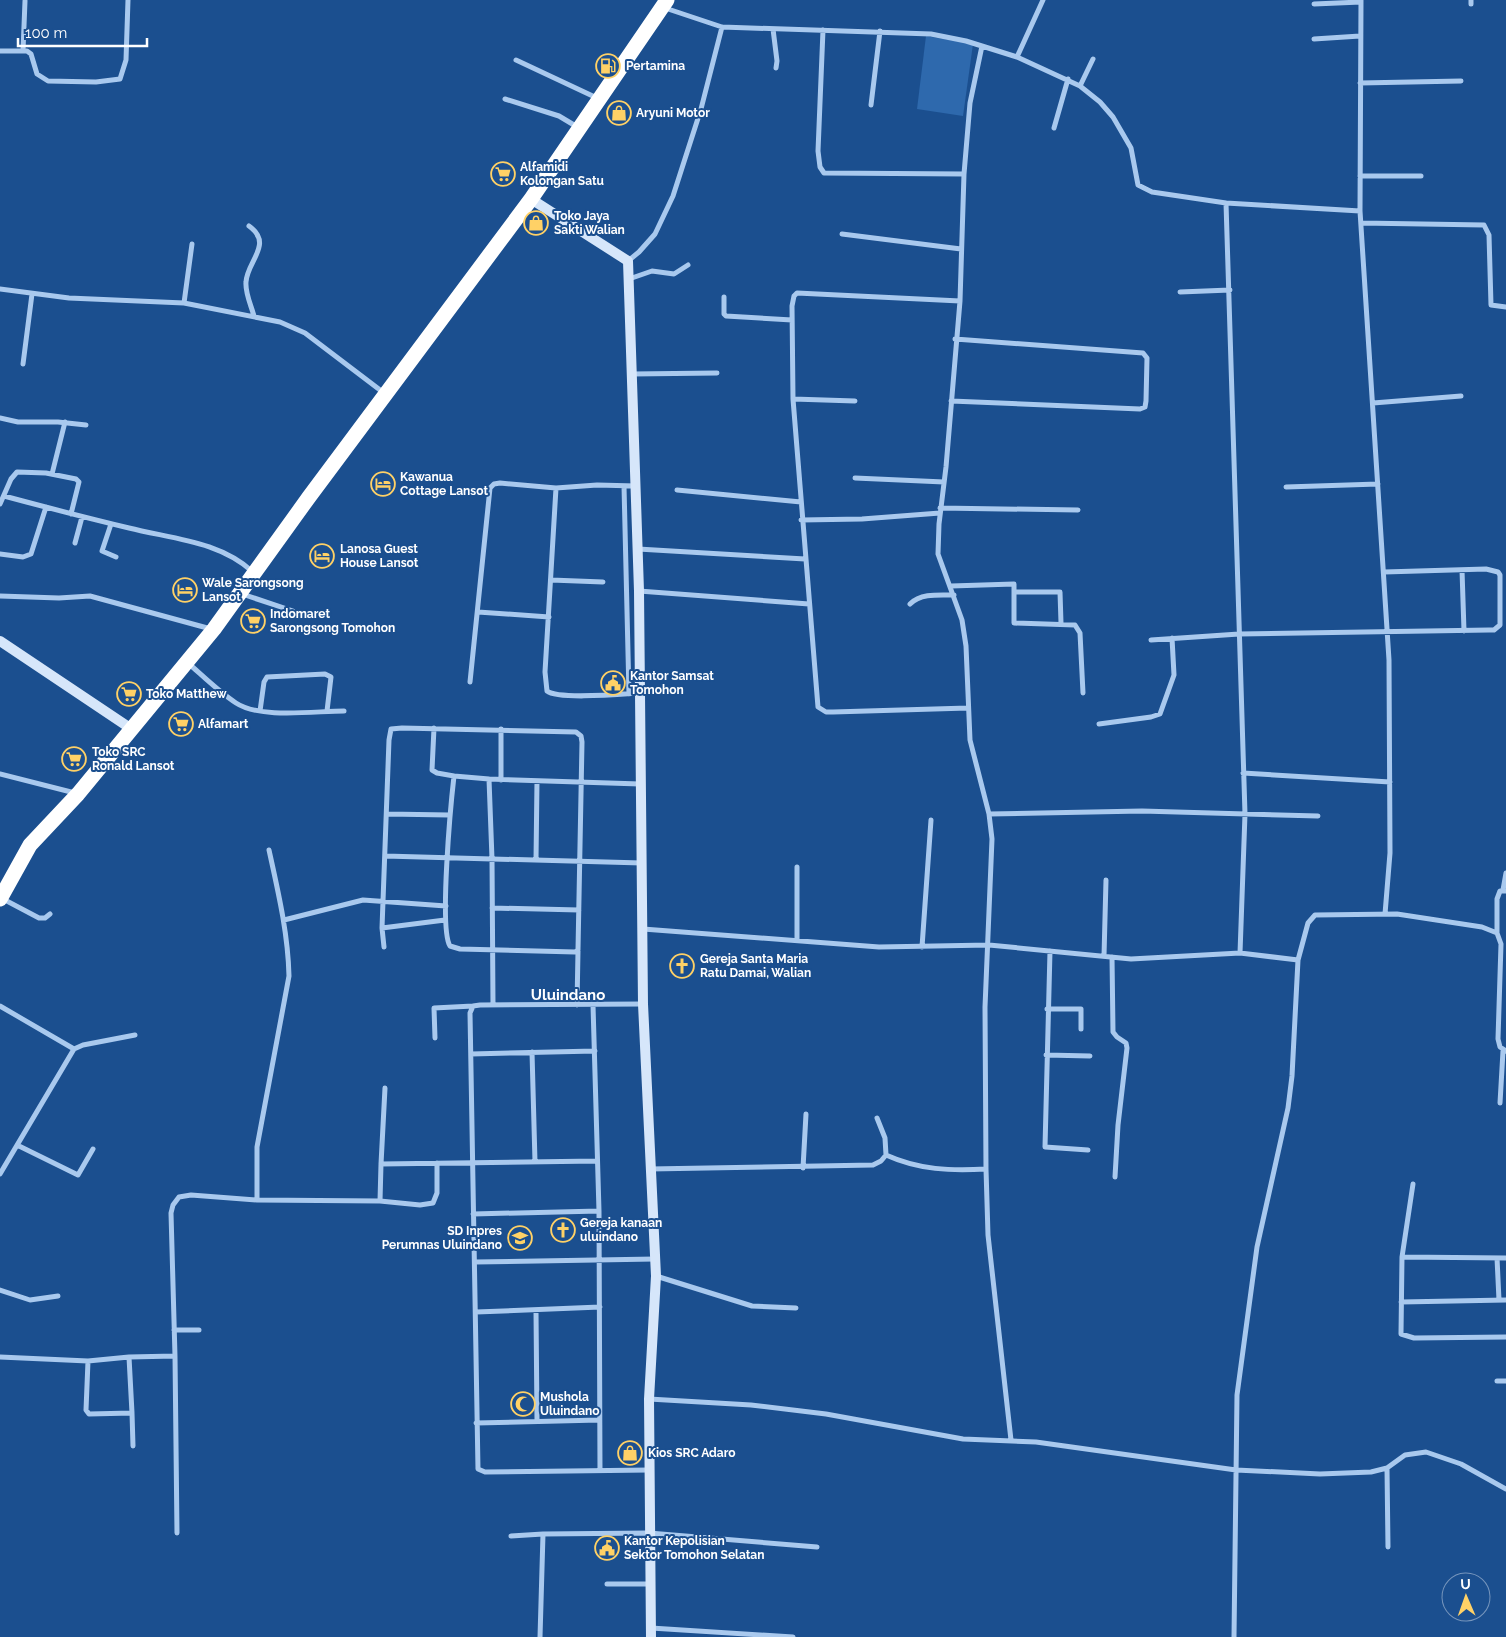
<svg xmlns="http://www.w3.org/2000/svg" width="1506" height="1637" font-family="Raleway,sans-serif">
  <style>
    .green { fill: #2e69ad }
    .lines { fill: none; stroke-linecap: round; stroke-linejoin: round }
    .street { stroke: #a9c9ee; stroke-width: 5 }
    .secondary { stroke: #d6e6fa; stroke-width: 10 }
    .highway { stroke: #fff; stroke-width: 15 }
    .labels { text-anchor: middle; stroke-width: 4; stroke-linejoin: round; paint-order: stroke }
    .poi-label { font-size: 12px; font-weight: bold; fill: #fff; stroke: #1b4f8f; text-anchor: start }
    .quarter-label { font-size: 15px; font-weight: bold; fill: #fff; stroke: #1b4f8f }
  </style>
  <rect width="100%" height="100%" fill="#1b4f8f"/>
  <!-- green -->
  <path class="green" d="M926,36L973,44L963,116L917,109Z"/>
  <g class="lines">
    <!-- street -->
    <path class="street" d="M1361,0L1360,211L1389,660L1390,853L1385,914
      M1471,0V4
      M1314,4L1361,2
      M665,8L722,27L931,34L966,41L1017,57L1080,86L1100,102L1113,117L1131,148L1138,185L1152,192L1226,203L1245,814L1240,953
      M773,29L777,61L776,68
      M823,30L818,151L820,167L824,173L964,174
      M1314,39L1360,36
      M982,46L970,103L964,174L960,301L946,467L939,524L938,554L962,620L966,646L970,740L989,814L992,839L985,1007L986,1169L988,1235L1011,1440
      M0,51H27L31,54L37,74L48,81L96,82L120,79L126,60L128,0
      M23,51L25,1
      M1017,57L1043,0
      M516,60L597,98
      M1360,83L1461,81
      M1080,86L1093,59
      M505,99L559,116L579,128
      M871,105L880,31
      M1054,128L1068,79
      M1360,176H1421
      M1226,203L1360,211
      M1361,223L1484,225L1489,235L1491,305L1506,307
      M249,226C274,244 247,261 246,282C245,293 251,305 254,316
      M842,234L961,249
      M628,261L639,252L655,234L673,196L701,109L722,27
      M629,279L652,271L674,274L688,265
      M0,289L69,298L184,303L280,322L305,333L384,393
      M1180,292L1230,290
      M724,297V314L726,316L792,320
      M960,301L797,293L794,296L792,306L793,399L818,707L826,712H833L968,708
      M184,303L192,244
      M23,364L32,294
      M632,374L717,373
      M793,399L855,401
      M951,401L1140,409L1145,407L1146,401L1147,358L1143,353L955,339
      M1373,403L1461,396
      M0,418L18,422H58L86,425
      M52,474L65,422
      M855,478L944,482
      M624,486L629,694
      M1286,487L1378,484
      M556,488L545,672L547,691C558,700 623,694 640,693
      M677,490L801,502
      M4,496C45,507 87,518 129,528C173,539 219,541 253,572
      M0,504L11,479L17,472L46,473L76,479L79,482L71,514
      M940,508L1078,510
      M801,520L862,519L940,513
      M111,524L102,551L116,557
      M75,543L82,517
      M638,549L805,559
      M0,554L23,557L31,554L46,507
      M1462,570L1464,631
      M551,580L603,582
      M951,586L1014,584V623L1075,625L1080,633L1083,693
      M639,591L809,604
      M1014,592H1060L1061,623
      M242,594L293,611
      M0,596L59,598L90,596L211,629
      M910,604C921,593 939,595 954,595
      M478,612L549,617
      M1151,640L1239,634L1489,630H1494L1500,625V575L1498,572L1486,569L1384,572
      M188,663C203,676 219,692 236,703C260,719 315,711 344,711
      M470,682L490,488L494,484L500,483L556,488L597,485L636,486
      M260,711L264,682L267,677L325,674L331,677L327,711
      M1099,724L1151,717L1160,714L1174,675L1172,638
      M434,728L432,770L437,773L454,776C451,802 439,929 450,946L460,949L575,952L578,950L582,742L581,736L576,732L402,728L391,729L389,740L382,928L445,920
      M501,729V780
      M1243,773L1390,782
      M0,774L75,793
      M454,776L489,779
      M387,814L449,815
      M989,814L1142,811L1318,816
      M385,856L642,863
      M536,860L537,781
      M1503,890L1506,873
      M1,898L39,918H45L50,914
      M492,908L579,910
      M284,920L363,900L446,906
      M382,928L384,947
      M643,929L879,947L989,945L1131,959L1240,953L1298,960L1308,923L1315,915L1397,914L1482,927L1497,933L1501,944L1498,1039L1500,1047L1506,1051
      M1497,933V899L1500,891H1506
      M797,940V867
      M922,947L931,820
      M1050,951L1045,1147L1088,1150
      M1104,956L1106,880
      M1112,957L1113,1032L1117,1037L1126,1043L1127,1048L1118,1125L1115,1177
      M643,1004L480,1005L473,1006L470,1013L478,1469L485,1472L649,1470
      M493,1005L492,859L489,779L640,784
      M577,1005L578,951
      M593,1005L599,1211L600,1471
      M0,1006L74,1049L0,1174
      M1047,1009H1081V1029
      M435,1038L434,1008L473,1006
      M74,1049L83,1045L135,1035
      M532,1052L535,1162
      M471,1054L595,1051
      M1046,1055L1090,1056
      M1500,1103L1503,1051
      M17,1145L78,1175L93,1149
      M886,1155C919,1170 951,1171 986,1169
      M381,1164L385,1088
      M803,1168L806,1114
      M650,1169L873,1165L881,1161L886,1155L885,1138L877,1118
      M1413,1184L1402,1257L1401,1334L1414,1338L1506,1337
      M257,1200V1147L289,976C288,933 278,891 269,850
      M380,1201L420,1205L433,1203L437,1193V1163
      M473,1214L599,1211
      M1402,1257L1506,1258
      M1497,1258L1499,1300
      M475,1262L655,1259
      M656,1276L752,1306L796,1308
      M0,1290L30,1300L58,1296
      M1401,1302L1506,1300
      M536,1311L537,1421
      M476,1312L600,1307
      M174,1330H199
      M175,1356L177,1533
      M0,1357L88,1361L129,1357L175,1356L171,1213L173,1205L179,1197L191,1195L257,1200L380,1201L381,1164L597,1161
      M129,1357L132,1413
      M88,1361L86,1410L89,1414L132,1413L133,1446
      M1497,1381H1506
      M649,1399L751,1405L826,1414L963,1439L1036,1442L1236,1470L1320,1474L1371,1472L1387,1468L1405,1455L1426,1452L1461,1464L1506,1489
      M476,1423L599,1420
      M1387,1468L1388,1547
      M511,1536L543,1534
      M607,1584H650
      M651,1628L793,1637
      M540,1637L543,1534L649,1533L817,1547
      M1234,1637L1237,1395L1257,1247L1288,1108L1292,1076L1298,960"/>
    <!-- secondary -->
    <path class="secondary" d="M531,199L628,261L639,591L643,1004L656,1276L649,1399L651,1637
      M0,641L133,730"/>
    <!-- highway -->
    <path class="highway" d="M0,899L30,845L78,794L214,629L309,497L531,199L667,0"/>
  </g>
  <!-- icons -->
  <defs>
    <g id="fuel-ring" transform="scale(1.25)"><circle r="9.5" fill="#1b4f8f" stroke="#ffd166" stroke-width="1.5"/><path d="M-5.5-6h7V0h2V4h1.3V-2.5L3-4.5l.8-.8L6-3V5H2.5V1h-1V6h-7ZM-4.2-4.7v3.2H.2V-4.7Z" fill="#ffd166"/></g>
    <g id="shop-ring" transform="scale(1.25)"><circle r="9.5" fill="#1b4f8f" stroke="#ffd166" stroke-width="1.5"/><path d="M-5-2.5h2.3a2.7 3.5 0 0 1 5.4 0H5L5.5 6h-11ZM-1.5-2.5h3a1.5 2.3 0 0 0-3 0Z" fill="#ffd166"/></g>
    <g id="supermarket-ring" transform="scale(1.25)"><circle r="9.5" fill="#1b4f8f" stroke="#ffd166" stroke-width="1.5"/><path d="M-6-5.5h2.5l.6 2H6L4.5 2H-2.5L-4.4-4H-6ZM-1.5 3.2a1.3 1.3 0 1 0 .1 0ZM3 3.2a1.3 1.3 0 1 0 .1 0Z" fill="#ffd166"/></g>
    <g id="hotel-ring" transform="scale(1.25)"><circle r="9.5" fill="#1b4f8f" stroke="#ffd166" stroke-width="1.5"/><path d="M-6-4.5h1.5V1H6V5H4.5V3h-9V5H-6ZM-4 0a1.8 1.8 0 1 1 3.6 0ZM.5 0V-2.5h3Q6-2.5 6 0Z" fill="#ffd166"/></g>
    <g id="civic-ring" transform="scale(1.25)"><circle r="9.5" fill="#1b4f8f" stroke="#ffd166" stroke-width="1.5"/><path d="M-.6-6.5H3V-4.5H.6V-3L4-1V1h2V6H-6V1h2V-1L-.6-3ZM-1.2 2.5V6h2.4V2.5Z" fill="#ffd166"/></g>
    <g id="church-ring" transform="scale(1.25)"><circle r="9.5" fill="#1b4f8f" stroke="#ffd166" stroke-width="1.5"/><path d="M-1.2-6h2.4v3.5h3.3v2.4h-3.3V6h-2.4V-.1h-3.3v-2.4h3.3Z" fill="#ffd166"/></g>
    <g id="school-ring" transform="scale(1.25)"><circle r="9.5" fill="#1b4f8f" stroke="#ffd166" stroke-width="1.5"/><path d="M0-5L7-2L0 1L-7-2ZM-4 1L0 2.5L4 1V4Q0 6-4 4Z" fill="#ffd166"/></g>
    <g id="mosque-ring" transform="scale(1.25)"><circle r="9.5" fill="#1b4f8f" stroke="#ffd166" stroke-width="1.5"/><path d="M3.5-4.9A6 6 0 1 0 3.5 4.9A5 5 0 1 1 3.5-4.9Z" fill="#ffd166"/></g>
  </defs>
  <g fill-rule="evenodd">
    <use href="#fuel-ring" x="608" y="66"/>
    <use href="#shop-ring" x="619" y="113"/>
    <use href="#supermarket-ring" x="503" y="174"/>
    <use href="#shop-ring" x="536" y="223"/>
    <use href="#hotel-ring" x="383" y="484"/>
    <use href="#hotel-ring" x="322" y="556"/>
    <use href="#hotel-ring" x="185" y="590"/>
    <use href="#supermarket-ring" x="253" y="621"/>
    <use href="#civic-ring" x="613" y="683"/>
    <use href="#supermarket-ring" x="129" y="694"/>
    <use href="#supermarket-ring" x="181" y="724"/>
    <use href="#supermarket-ring" x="74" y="759"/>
    <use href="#church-ring" x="682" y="966"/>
    <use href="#church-ring" x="563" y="1230"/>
    <use href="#school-ring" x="520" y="1238"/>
    <use href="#mosque-ring" x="523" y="1404"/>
    <use href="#shop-ring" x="630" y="1453"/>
    <use href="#civic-ring" x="607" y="1548"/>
  </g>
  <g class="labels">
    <!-- poi labels -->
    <g class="poi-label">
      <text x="626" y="70">Pertamina</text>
      <text x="636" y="117">Aryuni Motor</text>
      <text x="520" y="171">Alfamidi<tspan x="520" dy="14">Kolongan Satu</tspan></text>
      <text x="554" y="220">Toko Jaya<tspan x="554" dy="14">Sakti Walian</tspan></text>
      <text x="400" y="481">Kawanua<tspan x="400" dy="14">Cottage Lansot</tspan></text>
      <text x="340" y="553">Lanosa Guest<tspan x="340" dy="14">House Lansot</tspan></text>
      <text x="202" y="587">Wale Sarongsong<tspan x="202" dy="14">Lansot</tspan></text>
      <text x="270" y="618">Indomaret<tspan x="270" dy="14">Sarongsong Tomohon</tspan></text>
      <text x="630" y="680">Kantor Samsat<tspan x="630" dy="14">Tomohon</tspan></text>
      <text x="146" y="698">Toko Matthew</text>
      <text x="198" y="728">Alfamart</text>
      <text x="92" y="756">Toko SRC<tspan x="92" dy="14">Ronald Lansot</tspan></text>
      <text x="700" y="963">Gereja Santa Maria<tspan x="700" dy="14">Ratu Damai, Walian</tspan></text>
      <text x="580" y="1227">Gereja kanaan<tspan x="580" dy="14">uluindano</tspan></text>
      <text x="502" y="1235" text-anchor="end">SD Inpres<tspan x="502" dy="14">Perumnas Uluindano</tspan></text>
      <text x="540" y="1401">Mushola<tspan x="540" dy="14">Uluindano</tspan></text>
      <text x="648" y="1457">Kios SRC Adaro</text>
      <text x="624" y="1545">Kantor Kepolisian<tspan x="624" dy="14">Sektor Tomohon Selatan</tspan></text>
    </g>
    <!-- quarter labels -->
    <g class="quarter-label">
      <text x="568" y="1000">Uluindano</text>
    </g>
  </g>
  <!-- north arrow -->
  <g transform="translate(1466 1597) rotate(358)"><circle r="24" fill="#1b4f8f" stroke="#7695bc"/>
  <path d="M0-4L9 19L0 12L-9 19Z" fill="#ffd166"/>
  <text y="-8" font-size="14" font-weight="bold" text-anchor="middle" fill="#ffffff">U</text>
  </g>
  <!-- scale -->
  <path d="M18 38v8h129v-8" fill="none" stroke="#ffffff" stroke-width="2.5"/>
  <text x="25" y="38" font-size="15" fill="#ffffff" stroke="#1b4f8f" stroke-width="4" paint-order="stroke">100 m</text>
</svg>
